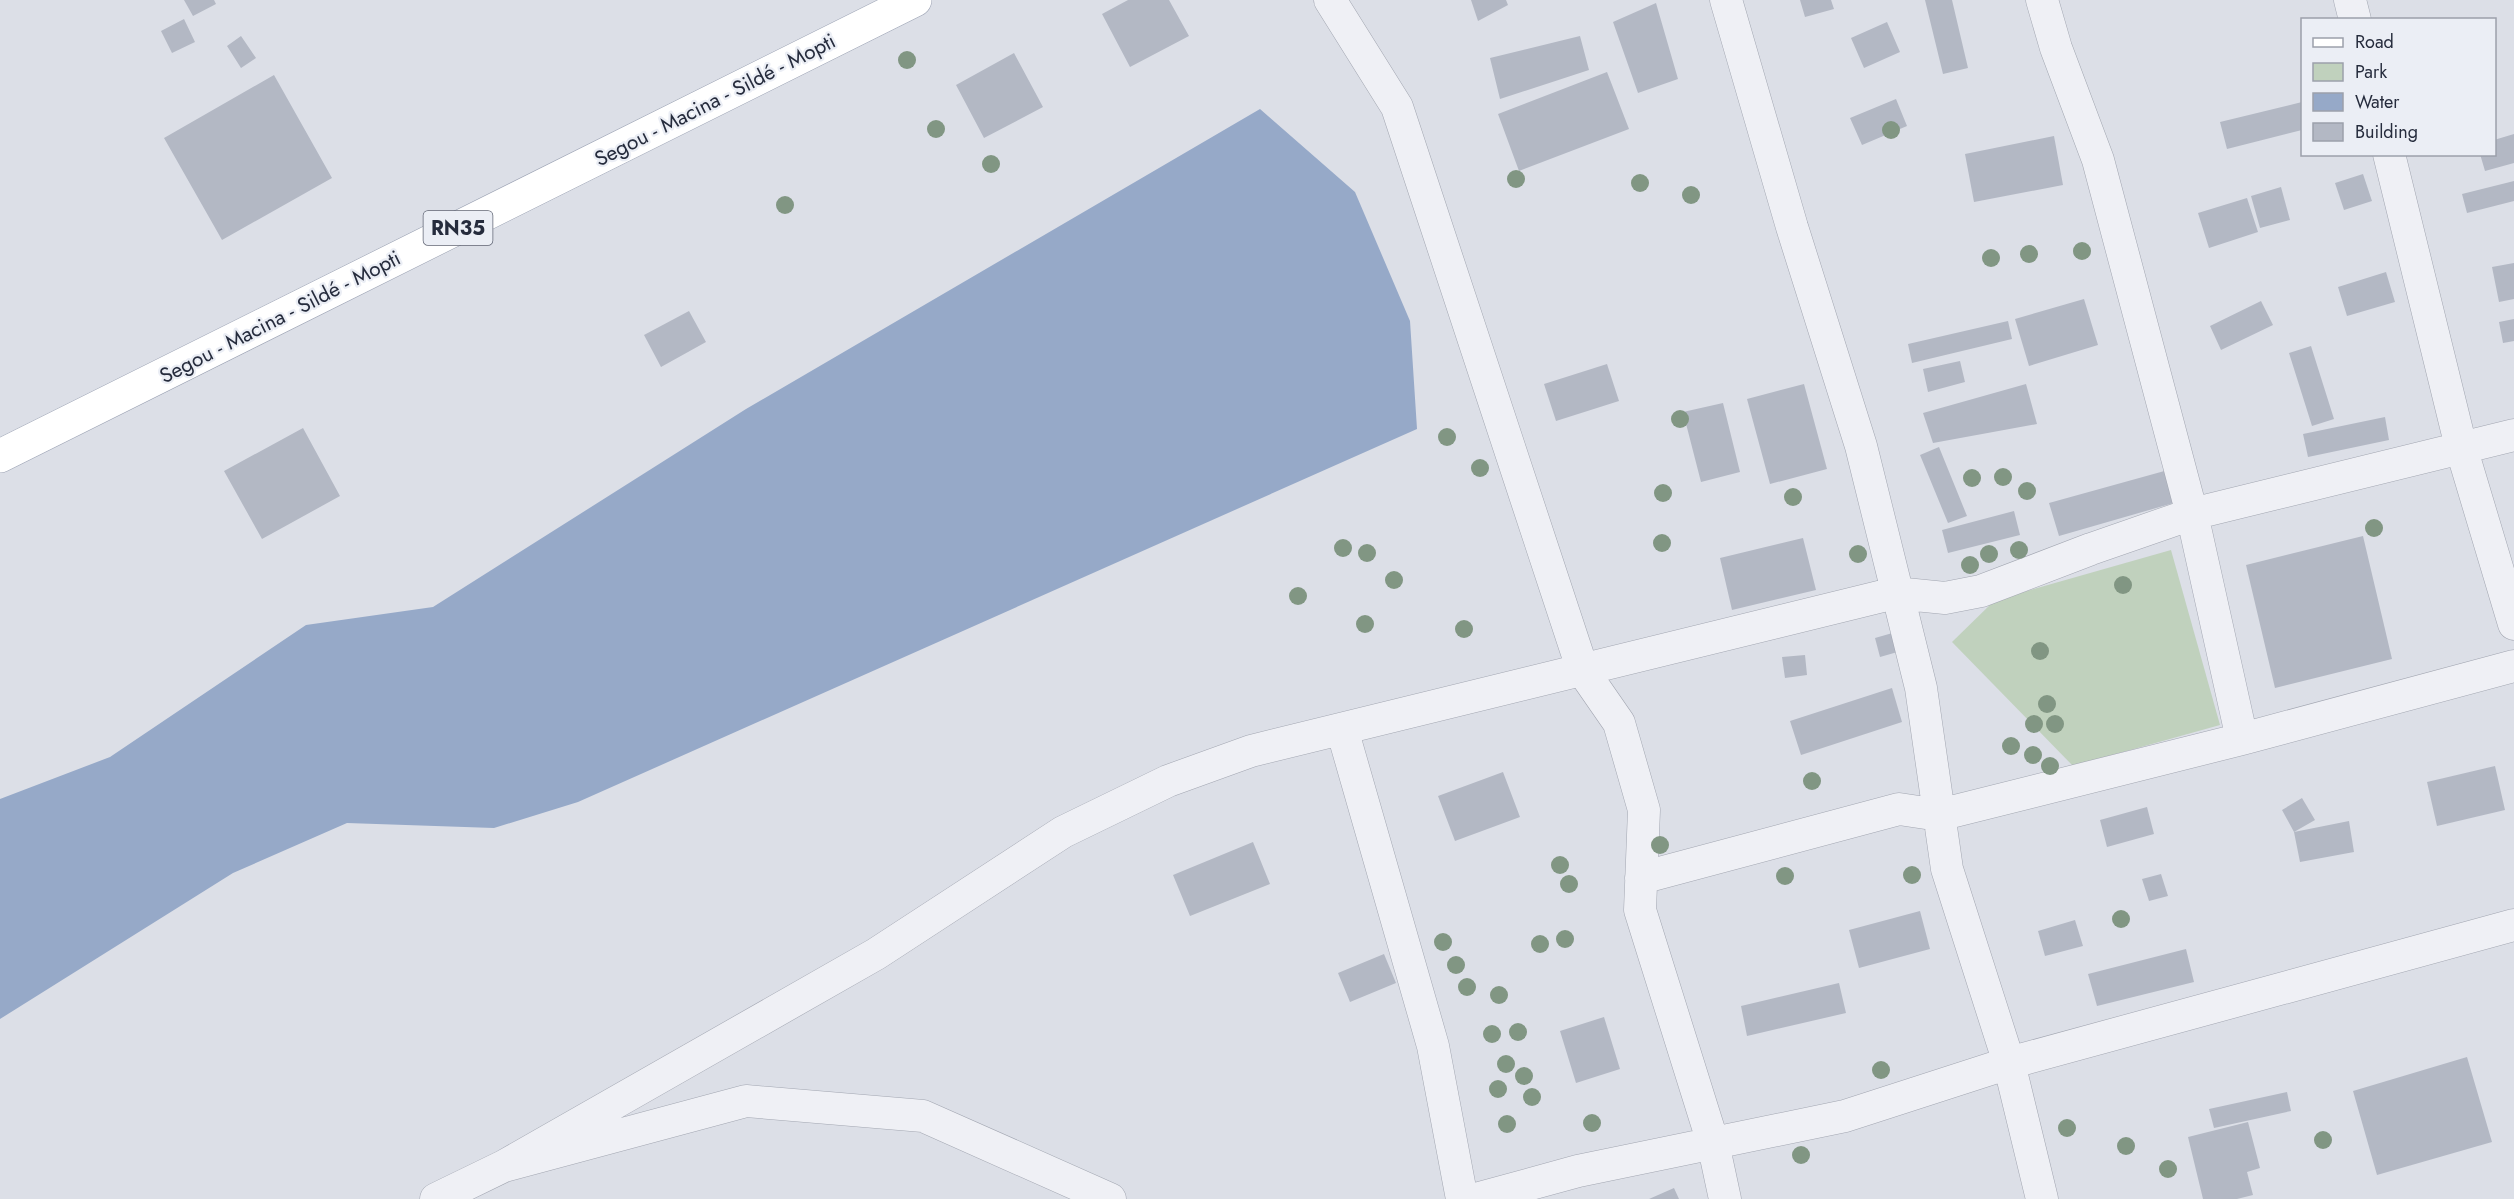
<svg xmlns="http://www.w3.org/2000/svg" width="2514" height="1199" font-family="Jost,sans-serif">
  <style>
    .green { fill: #c0d1bd }
    .water { fill: #96a9c8 }
    .building { fill: #b3b8c4 }
    .lines { fill: none; stroke-linecap: round; stroke-linejoin: round }
    .street-casing { stroke: #a2a6b1; stroke-width: 33 }
    .primary-casing { stroke: #9ba2b3; stroke-width: 34 }
    .street { stroke: #eff0f5; stroke-width: 32 }
    .primary { stroke: #fff; stroke-width: 33 }
    .tree { fill: #819683 }
    .labels { text-anchor: middle; stroke-width: 4.5; stroke-linejoin: round; paint-order: stroke }
    .shield { fill: #ebeef5; stroke: #616674; stroke-width: 1.5 }
    .shield-label { font-size: 20px; font-weight: bold; fill: #262c3d }
    .street-label { font-size: 21px; fill: #262c3d; stroke: #ebeef5 }
  </style>
  <rect width="100%" height="100%" fill="#dcdfe7"/>
  <!-- green -->
  <path class="green" d="M2171,550L2220,725L2073,766L1952,642L1995,600Z"/>
  <!-- water -->
  <path class="water" d="M1260,109L1355,192L1410,321L1417,429L578,802L494,828L347,823L233,873L0,1019V799L110,757L306,625L433,607L746,409Z"/>
  <!-- building -->
  <path class="building" d="M184,0H214L216,4L193,16Z
    M1128,0H1169L1189,36L1130,67L1102,14Z
    M1471,0H1506L1508,5L1478,21Z
    M1800,0H1831L1834,9L1805,17Z
    M1925,0H1952L1968,68L1943,74Z
    M1656,3L1678,79L1638,93L1613,22Z
    M184,19L195,42L172,53L161,31Z
    M1887,22L1900,52L1864,68L1851,38Z
    M241,36L256,58L241,68L227,46Z
    M1580,36L1589,70L1500,99L1490,58Z
    M1014,53L1043,107L984,138L956,85Z
    M1607,72L1629,129L1519,171L1498,114Z
    M274,75L332,178L222,240L164,138Z
    M1896,99L1907,126L1862,145L1850,118Z
    M2302,102V130L2227,149L2220,122Z
    M2514,134V163L2485,171L2480,154H2494V140Z
    M2054,136L2063,185L1974,202L1965,154Z
    M2363,174L2372,201L2344,210L2335,183Z
    M2514,181V201L2467,213L2462,194Z
    M2281,187L2290,220L2260,228L2251,196Z
    M2247,198L2258,232L2209,248L2198,213Z
    M2514,263V299L2499,302L2492,267Z
    M2386,272L2395,302L2347,316L2338,287Z
    M2084,299L2098,345L2029,366L2015,319Z
    M2261,301L2273,325L2221,350L2210,326Z
    M689,311L706,342L661,367L644,335Z
    M2514,319V341L2503,343L2499,322Z
    M2008,321L2012,339L1912,363L1908,344Z
    M2311,346L2334,419L2312,426L2289,353Z
    M1960,361L1965,382L1928,392L1923,369Z
    M1607,364L1619,401L1556,421L1544,384Z
    M1804,384L1827,469L1770,484L1747,399Z
    M2026,384L2037,424L1933,443L1923,413Z
    M1723,403L1740,472L1701,482L1683,412Z
    M2385,417L2389,440L2308,457L2303,434Z
    M303,428L340,496L262,539L224,471Z
    M1939,447L1967,516L1948,523L1920,455Z
    M2168,470L2177,502L2059,536L2049,503Z
    M2014,511L2020,535L1948,553L1942,530Z
    M2363,536L2392,659L2275,688L2246,565Z
    M1803,538L1816,590L1732,610L1720,558Z
    M1896,632L1901,651L1880,657L1875,638Z
    M1805,655L1807,675L1785,678L1782,657Z
    M1892,688L1902,722L1801,755L1790,721Z
    M2495,766L2505,810L2437,826L2427,782Z
    M1503,772L1520,817L1455,841L1438,796Z
    M2302,798L2315,820L2294,832L2349,821L2354,852L2300,862L2294,832L2282,810Z
    M2147,807L2154,834L2107,847L2100,820Z
    M1253,842L1270,884L1190,916L1173,875Z
    M2161,874L2168,896L2149,901L2142,879Z
    M1920,911L1930,949L1859,968L1849,930Z
    M2075,920L2083,946L2045,956L2038,931Z
    M2186,949L2194,982L2097,1006L2088,974Z
    M1384,954L1396,983L1350,1002L1338,973Z
    M1839,983L1846,1013L1747,1036L1741,1006Z
    M1604,1017L1620,1069L1576,1083L1560,1031Z
    M2467,1057L2492,1142L2377,1175L2353,1091Z
    M2287,1092L2291,1111L2214,1128L2209,1109Z
    M2248,1122L2260,1168L2247,1172L2253,1195L2237,1199H2203L2188,1137Z
    M1674,1188L1679,1199H1649Z"/>
  <g class="lines">
    <!-- street casing -->
    <g class="street-casing">
      <path id="street" d="M1330,0L1397,107L1583,671L1619,723L1644,810L1640,910L1713,1143L1725,1199
        M1726,0L1792,227L1861,446L1921,688L1947,869L2009,1063L2042,1199
        M2042,0L2056,48L2098,160L2192,514L2242,739
        M2350,0L2355,20
        M2389,154L2461,447L2514,624
        M1342,729L1433,1046L1462,1199
        M1641,878L1899,809L1939,815L2242,739L2514,666
        M504,1166L876,954L1063,832L1168,781L1251,751L1895,593L1945,598L1981,591L2091,549L2192,514L2514,435
        M436,1199L504,1166L746,1101L923,1116L1110,1199
        M1476,1199L1578,1171L1845,1116L2009,1063L2514,925"/>
    </g>
    <!-- primary casing -->
    <g class="primary-casing">
      <path id="primary" d="M0,456L915,0"/>
    </g>
    <!-- street -->
    <use href="#street" class="street"/>
    <!-- primary -->
    <use href="#primary" class="primary"/>
  </g>
  <!-- trees -->
  <g class="tree">
    <circle cx="907" cy="60" r="9"/>
    <circle cx="936" cy="129" r="9"/>
    <circle cx="1891" cy="130" r="9"/>
    <circle cx="991" cy="164" r="9"/>
    <circle cx="1516" cy="179" r="9"/>
    <circle cx="1640" cy="183" r="9"/>
    <circle cx="1691" cy="195" r="9"/>
    <circle cx="785" cy="205" r="9"/>
    <circle cx="2082" cy="251" r="9"/>
    <circle cx="2029" cy="254" r="9"/>
    <circle cx="1991" cy="258" r="9"/>
    <circle cx="1680" cy="419" r="9"/>
    <circle cx="1447" cy="437" r="9"/>
    <circle cx="1480" cy="468" r="9"/>
    <circle cx="2003" cy="477" r="9"/>
    <circle cx="1972" cy="478" r="9"/>
    <circle cx="2027" cy="491" r="9"/>
    <circle cx="1663" cy="493" r="9"/>
    <circle cx="1793" cy="497" r="9"/>
    <circle cx="2374" cy="528" r="9"/>
    <circle cx="1662" cy="543" r="9"/>
    <circle cx="1343" cy="548" r="9"/>
    <circle cx="2019" cy="550" r="9"/>
    <circle cx="1367" cy="553" r="9"/>
    <circle cx="1858" cy="554" r="9"/>
    <circle cx="1989" cy="554" r="9"/>
    <circle cx="1970" cy="565" r="9"/>
    <circle cx="1394" cy="580" r="9"/>
    <circle cx="2123" cy="585" r="9"/>
    <circle cx="1298" cy="596" r="9"/>
    <circle cx="1365" cy="624" r="9"/>
    <circle cx="1464" cy="629" r="9"/>
    <circle cx="2040" cy="651" r="9"/>
    <circle cx="2047" cy="704" r="9"/>
    <circle cx="2034" cy="724" r="9"/>
    <circle cx="2055" cy="724" r="9"/>
    <circle cx="2011" cy="746" r="9"/>
    <circle cx="2033" cy="755" r="9"/>
    <circle cx="2050" cy="766" r="9"/>
    <circle cx="1812" cy="781" r="9"/>
    <circle cx="1660" cy="845" r="9"/>
    <circle cx="1560" cy="865" r="9"/>
    <circle cx="1912" cy="875" r="9"/>
    <circle cx="1785" cy="876" r="9"/>
    <circle cx="1569" cy="884" r="9"/>
    <circle cx="2121" cy="919" r="9"/>
    <circle cx="1565" cy="939" r="9"/>
    <circle cx="1443" cy="942" r="9"/>
    <circle cx="1540" cy="944" r="9"/>
    <circle cx="1456" cy="965" r="9"/>
    <circle cx="1467" cy="987" r="9"/>
    <circle cx="1499" cy="995" r="9"/>
    <circle cx="1518" cy="1032" r="9"/>
    <circle cx="1492" cy="1034" r="9"/>
    <circle cx="1506" cy="1064" r="9"/>
    <circle cx="1881" cy="1070" r="9"/>
    <circle cx="1524" cy="1076" r="9"/>
    <circle cx="1498" cy="1089" r="9"/>
    <circle cx="1532" cy="1097" r="9"/>
    <circle cx="1592" cy="1123" r="9"/>
    <circle cx="1507" cy="1124" r="9"/>
    <circle cx="2067" cy="1128" r="9"/>
    <circle cx="2323" cy="1140" r="9"/>
    <circle cx="2126" cy="1146" r="9"/>
    <circle cx="1801" cy="1155" r="9"/>
    <circle cx="2168" cy="1169" r="9"/>
  </g>
  <g class="labels">
    <!-- shield labels -->
    <rect class="shield" x="423.5" y="211" width="69" height="34" rx="4.5"/>
    <g class="shield-label">
      <text x="458" y="235">RN35</text>
    </g>
    <!-- street labels -->
    <g class="street-label">
      <text transform="translate(715 100) rotate(-27)" y="7">Segou - Macina - Sildé - Mopti</text>
      <text transform="translate(280 317) rotate(-27)" y="7">Segou - Macina - Sildé - Mopti</text>
    </g>
  </g>
  <!-- legend -->
  <rect x="2301" y="18" width="195" height="138" fill="#ebeef5" stroke="#9ca0ab" stroke-width="1.5"/>
  <rect x="2313" y="38" width="30" height="9" fill="#ffffff" stroke="#9ca0ab" stroke-width="1.5"/>
  <text x="2355" y="48" font-size="18" fill="#262c3d">Road</text>
  <rect x="2313" y="63" width="30" height="18" fill="#c0d1bd" stroke="#9ca0ab" stroke-width="1.5"/>
  <text x="2355" y="78" font-size="18" fill="#262c3d">Park</text>
  <rect x="2313" y="93" width="30" height="18" fill="#96a9c8" stroke="#9ca0ab" stroke-width="1.5"/>
  <text x="2355" y="108" font-size="18" fill="#262c3d">Water</text>
  <rect x="2313" y="123" width="30" height="18" fill="#b3b8c4" stroke="#9ca0ab" stroke-width="1.5"/>
  <text x="2355" y="138" font-size="18" fill="#262c3d">Building</text>
</svg>
